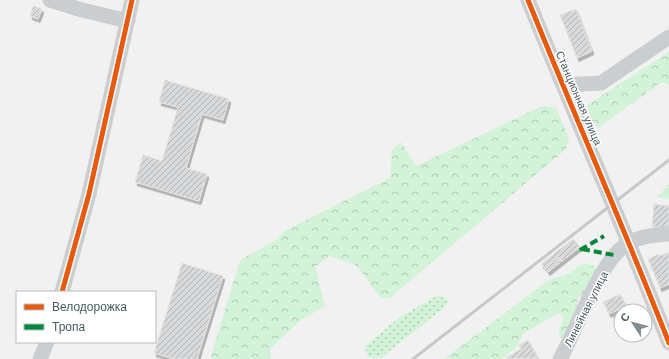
<svg xmlns="http://www.w3.org/2000/svg" width="669" height="359" font-family="Arial,sans-serif">
  <style>
    .grass { fill: url(#grass-dots) }
    .forest { fill: url(#forest-crowns) }
    .building { fill: url(#building-hatch); stroke: #e3e3e4; filter: url(#shadow) }
    .lines { fill: none; stroke-linecap: round; stroke-linejoin: round }
    .minor { stroke: #caced1; stroke-width: 15 }
    .rail { stroke: #c6c8ca; stroke-width: 3 }
    .quiet { stroke: #00873e; stroke-width: 4; stroke-dasharray: 8 4; stroke-linecap: butt }
    .cycleway-casing { stroke: #fff; stroke-width: 8 }
    .cycleway { stroke: #e8590c; stroke-width: 5 }
    .labels { text-anchor: middle; stroke-width: 3; stroke-linejoin: round; paint-order: stroke }
    .street-label { font-size: 11px; fill: #465961; stroke: #fff }
  </style>
  <defs>
    <pattern id="grass-dots" width="8" height="8" patternUnits="userSpaceOnUse"><rect width="8" height="8" fill="#d3f3d9"/><path d="M2 2h.1M6 6h.1" fill="none" stroke="#adc8b3" stroke-width="1.8" stroke-linecap="round"/></pattern>
    <pattern id="forest-crowns" width="20" height="18" patternUnits="userSpaceOnUse"><rect width="20" height="18" fill="#d3f3d9"/><path d="M2 6a3 3 0 1 1 6 0M12 15a3 3 0 1 1 6 0" fill="none" stroke="#adc8b3"/></pattern>
    <pattern id="building-hatch" width="6" height="6" patternUnits="userSpaceOnUse"><rect width="6" height="6" fill="#d8d9da"/><path d="M-1 1l2-2M0 6l6-6M5 7l2-2" fill="none" stroke="#b1b3b4"/></pattern>
    <filter id="shadow"><feDropShadow dx="2" dy="3.5" stdDeviation="0" flood-color="#0004"/></filter>
  </defs>
  <rect width="100%" height="100%" fill="#f2f1f1"/>
  <!-- grass -->
  <path class="grass" d="M438,295L448,300L445,307L381,358L368,357L365,346L400,317Z"/>
  <!-- forest -->
  <path class="forest" d="M669,52V85L662,82L598,128L590,118L587,105Z
    M542,106L556,108L569,138L566,149L390,298H381L356,265L329,256L315,267L325,307L302,319L270,349L271,359H210L240,260L276,240L286,230L390,178L392,150L401,142L416,166Z
    M669,184V199L657,197Z
    M583,263L595,266L598,276L587,292L577,299L578,314L564,339L560,338L559,330L564,317L558,313L523,334L516,348L501,359H444L550,279L567,275Z"/>
  <!-- building -->
  <path class="building" d="M33,6L42,9L38,19L30,16Z
    M576,9L592,51L577,58L560,15Z
    M165,80L229,99L223,120L202,114L186,168L207,174L199,201L135,182L143,155L162,161L178,107L159,102Z
    M654,204L669,206V228L652,227Z
    M573,239L580,247L562,261L559,257L545,268L541,264Z
    M669,252V284L660,288L648,259L659,254L660,256Z
    M559,257L562,261L548,272L545,268Z
    M182,263L223,276L197,359H174L154,353Z
    M620,294L626,306L609,314L603,302Z
    M528,340L538,358L508,359L507,357L521,349L519,345Z"/>
  <g class="lines">
    <!-- minor -->
    <path class="minor" d="M50,0L82,10L128,21
      M528,0C574,114 624,228 669,343
      M563,85L601,83L669,37
      M62,292L89,194L132,0
      M40,359L47,342
      M560,359C577,330 601,256 630,242C642,236 656,235 669,234"/>
    <!-- rail -->
    <path class="rail" d="M413,359L669,160"/>
    <!-- quiet -->
    <path class="quiet" d="M582,249L614,255
      M580,250L604,236"/>
    <!-- cycleway casing -->
    <g class="cycleway-casing">
      <path id="cycleway" d="M528,0C574,114 624,228 669,343
        M62,292L89,194L132,0"/>
    </g>
    <!-- cycleway -->
    <use href="#cycleway" class="cycleway"/>
  </g>
  <g class="labels">
    <!-- street labels -->
    <g class="street-label">
      <text transform="translate(579 98) rotate(67)" y="4">Станционная улица</text>
      <text transform="translate(586 309) rotate(-63)" y="4">Линейная улица</text>
    </g>
  </g>
  <!-- legend -->
  <rect x="16" y="291" width="140" height="52" fill="#ffffff" stroke="#b5bdc0"/>
  <rect x="24" y="304" width="20" height="6" fill="#e8590c" stroke="#b5bdc0"/>
  <text x="52" y="311" font-size="12" fill="#465961">Велодорожка</text>
  <rect x="24" y="324" width="20" height="6" fill="#00873e" stroke="#b5bdc0"/>
  <text x="52" y="331" font-size="12" fill="#465961">Тропа</text>
  <!-- north arrow -->
  <g transform="translate(633 323) rotate(306)"><circle r="19" fill="#ffffff" stroke="#b5bdc0"/>
  <path d="M0-3L7 15L0 10L-7 15Z" fill="#828e93"/>
  <text y="-6" font-size="11" font-weight="bold" text-anchor="middle" fill="#465961">С</text>
  </g>
</svg>
